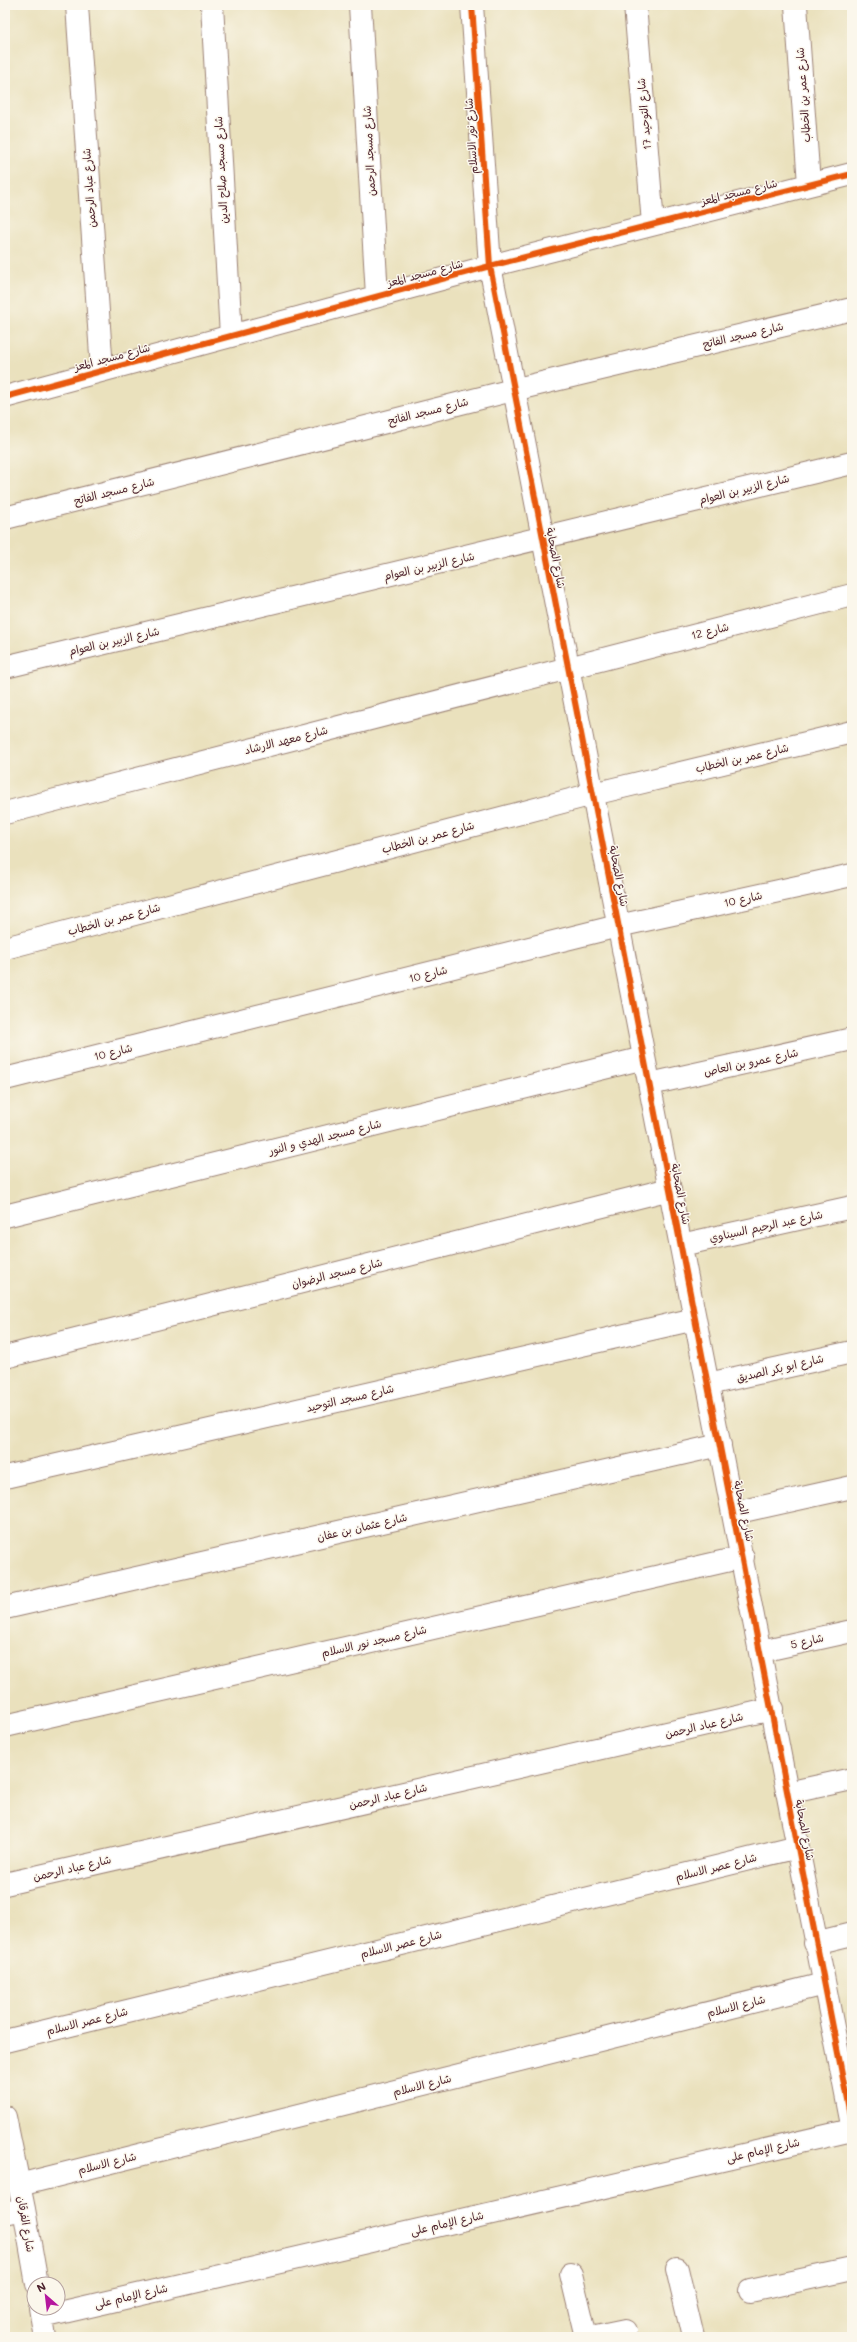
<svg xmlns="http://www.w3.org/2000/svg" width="857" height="2342" font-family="Mali,'Playpen Sans Arabic',sans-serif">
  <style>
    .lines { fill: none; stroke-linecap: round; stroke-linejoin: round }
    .minor-casing { stroke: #9a8074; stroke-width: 24 }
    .minor { stroke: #fff; stroke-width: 22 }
    .cycleway-casing { stroke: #fbf7ec; stroke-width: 8 }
    .cycleway { stroke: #e8590c; stroke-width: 6 }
    .labels { text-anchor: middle; stroke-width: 3; stroke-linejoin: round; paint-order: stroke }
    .street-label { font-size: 11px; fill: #4a1f2b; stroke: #fbf7ec }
  </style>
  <rect width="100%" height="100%" fill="#fbf7ec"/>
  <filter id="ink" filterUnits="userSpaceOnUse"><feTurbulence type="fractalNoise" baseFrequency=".025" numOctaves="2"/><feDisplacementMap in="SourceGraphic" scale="8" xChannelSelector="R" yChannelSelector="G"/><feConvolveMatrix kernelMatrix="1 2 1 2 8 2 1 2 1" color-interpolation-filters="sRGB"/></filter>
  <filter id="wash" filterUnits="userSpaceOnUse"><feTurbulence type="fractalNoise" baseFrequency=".012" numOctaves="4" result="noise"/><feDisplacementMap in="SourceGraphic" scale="16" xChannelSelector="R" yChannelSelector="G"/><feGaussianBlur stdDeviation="0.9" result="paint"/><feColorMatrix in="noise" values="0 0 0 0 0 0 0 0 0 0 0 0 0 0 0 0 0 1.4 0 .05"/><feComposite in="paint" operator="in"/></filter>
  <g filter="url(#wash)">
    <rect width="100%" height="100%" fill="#eae1bd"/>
  </g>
  <g filter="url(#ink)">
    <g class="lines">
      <!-- minor casing -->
      <g class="minor-casing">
        <path id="minor" d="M77,5L102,370
          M212,5L231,336
          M360,5L377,296
          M472,5L490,266L852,2125
          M635,5L653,224
          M796,5L809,184
          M5,397L490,266L852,174
          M5,518L513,390L852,309
          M5,667L852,463
          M5,813L852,595
          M5,948L593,794L852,732
          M5,1079L618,926L852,875
          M650,1084L852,1039
          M5,1216L644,1058
          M681,1245L852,1207
          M5,1357L670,1189
          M708,1384L852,1352
          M5,1477L695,1319
          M734,1513L852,1487
          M5,1608L720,1445
          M761,1651L852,1631
          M5,1726L743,1557
          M787,1793L852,1779
          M5,1884L772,1709
          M815,1943L852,1934
          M5,2041L798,1847
          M5,2117L24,2209L37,2284
          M19,2185L824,1984
          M5,2213L24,2209
          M677,2269L693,2337
          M571,2274L586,2337
          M750,2291L852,2269
          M40,2308L45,2337
          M42,2317L852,2130
          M596,2337L625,2331"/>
      </g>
      <!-- minor -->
      <use href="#minor" class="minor"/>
      <!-- cycleway casing -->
      <g class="cycleway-casing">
        <path id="cycleway" d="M472,5L490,266L852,2125
          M5,397L490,266L852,174"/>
      </g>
      <!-- cycleway -->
      <use href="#cycleway" class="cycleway"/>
    </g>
  </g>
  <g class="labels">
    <!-- street labels -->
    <g class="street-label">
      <text transform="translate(803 95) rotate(-94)" y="4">شارع عمر بن الخطاب</text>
      <text transform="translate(644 114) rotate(-95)" y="4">شارع التوحيد 17</text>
      <text transform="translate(471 136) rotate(-94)" y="4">شارع نور الاسلام</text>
      <text transform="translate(369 151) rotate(-93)" y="4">شارع مسجد الرحمن</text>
      <text transform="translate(221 170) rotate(-93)" y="4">شارع مسجد صلاح الدين</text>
      <text transform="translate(89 188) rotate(-94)" y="4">شارع عباد الرحمن</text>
      <text transform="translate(739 192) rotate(-14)" y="4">شارع مسجد المعز</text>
      <text transform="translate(425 273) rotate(-15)" y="4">شارع مسجد المعز</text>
      <text transform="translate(743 335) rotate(-13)" y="4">شارع مسجد الفاتح</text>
      <text transform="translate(112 357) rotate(-15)" y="4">شارع مسجد المعز</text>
      <text transform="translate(428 411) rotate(-14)" y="4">شارع مسجد الفاتح</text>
      <text transform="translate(744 489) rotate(-14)" y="4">شارع الزبير بن العوام</text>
      <text transform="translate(114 491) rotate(-14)" y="4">شارع مسجد الفاتح</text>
      <text transform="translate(556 558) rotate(79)" y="4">شارع الصحابة</text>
      <text transform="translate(429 566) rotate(-13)" y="4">شارع الزبير بن العوام</text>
      <text transform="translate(710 631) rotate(-14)" y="4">شارع 12</text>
      <text transform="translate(114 641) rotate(-13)" y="4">شارع الزبير بن العوام</text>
      <text transform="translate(286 740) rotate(-14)" y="4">شارع معهد الارشاد</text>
      <text transform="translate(742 758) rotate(-13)" y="4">شارع عمر بن الخطاب</text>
      <text transform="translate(428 837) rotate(-15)" y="4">شارع عمر بن الخطاب</text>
      <text transform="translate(619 876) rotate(79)" y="4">شارع الصحابة</text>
      <text transform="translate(743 899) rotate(-12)" y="4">شارع 10</text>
      <text transform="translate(114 919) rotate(-15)" y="4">شارع عمر بن الخطاب</text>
      <text transform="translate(428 974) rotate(-14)" y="4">شارع 10</text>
      <text transform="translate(113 1052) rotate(-14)" y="4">شارع 10</text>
      <text transform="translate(751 1062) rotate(-12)" y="4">شارع عمرو بن العاص</text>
      <text transform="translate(325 1137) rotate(-14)" y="4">شارع مسجد الهدي و النور</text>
      <text transform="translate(681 1194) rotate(79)" y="4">شارع الصحابة</text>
      <text transform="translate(766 1226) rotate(-12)" y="4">شارع عبد الرحيم السيناوي</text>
      <text transform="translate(337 1273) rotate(-14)" y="4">شارع مسجد الرضوان</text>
      <text transform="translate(780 1368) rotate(-13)" y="4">شارع ابو بكر الصديق</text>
      <text transform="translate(350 1398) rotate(-13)" y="4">شارع مسجد التوحيد</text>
      <text transform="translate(744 1511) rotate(78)" y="4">شارع الصحابة</text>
      <text transform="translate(362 1527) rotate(-13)" y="4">شارع عثمان بن عفان</text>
      <text transform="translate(374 1641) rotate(-13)" y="4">شارع مسجد نور الاسلام</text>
      <text transform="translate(807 1641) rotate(-13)" y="4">شارع 5</text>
      <text transform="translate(704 1725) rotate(-13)" y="4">شارع عباد الرحمن</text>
      <text transform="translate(388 1796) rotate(-13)" y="4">شارع عباد الرحمن</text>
      <text transform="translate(805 1830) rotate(79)" y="4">شارع الصحابة</text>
      <text transform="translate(716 1867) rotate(-14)" y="4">شارع عصر الاسلام</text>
      <text transform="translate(72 1868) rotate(-13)" y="4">شارع عباد الرحمن</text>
      <text transform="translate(401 1944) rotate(-14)" y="4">شارع عصر الاسلام</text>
      <text transform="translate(736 2006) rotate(-14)" y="4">شارع الاسلام</text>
      <text transform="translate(87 2021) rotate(-14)" y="4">شارع عصر الاسلام</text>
      <text transform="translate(422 2085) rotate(-14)" y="4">شارع الاسلام</text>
      <text transform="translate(763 2150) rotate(-13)" y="4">شارع الإمام على</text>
      <text transform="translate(107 2163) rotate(-14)" y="4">شارع الاسلام</text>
      <text transform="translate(447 2223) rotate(-13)" y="4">شارع الإمام على</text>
      <text transform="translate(26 2224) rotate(80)" y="4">شارع الفرقان</text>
      <text transform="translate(131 2296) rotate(-13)" y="4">شارع الإمام على</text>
    </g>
  </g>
  <!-- margin -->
  <rect width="857" height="2342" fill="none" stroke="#fbf7ec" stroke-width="20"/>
  <!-- north arrow -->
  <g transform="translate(46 2296) rotate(332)"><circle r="19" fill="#fbf7ec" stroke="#b4a19f"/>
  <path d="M0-3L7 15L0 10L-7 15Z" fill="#b5179e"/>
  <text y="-6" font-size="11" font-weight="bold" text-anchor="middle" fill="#4a1f2b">N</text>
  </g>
</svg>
